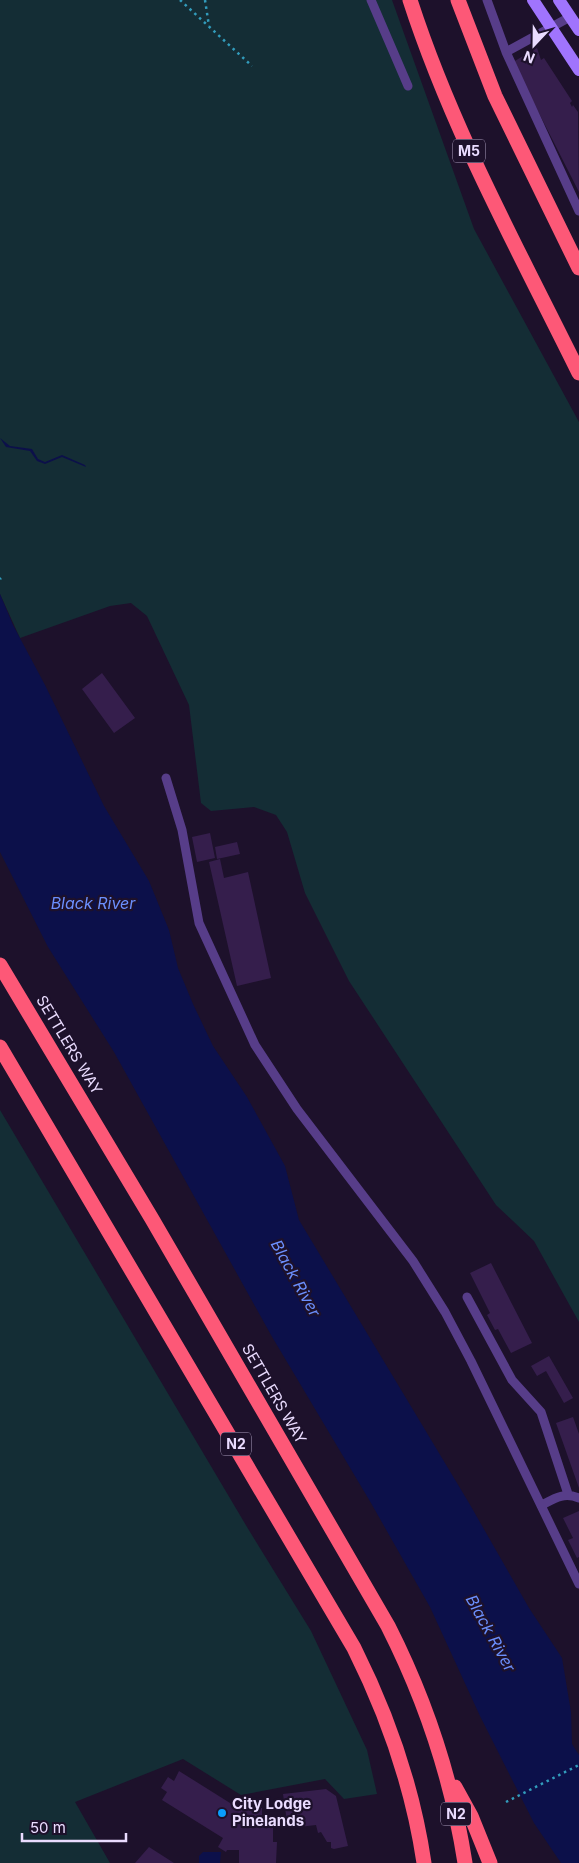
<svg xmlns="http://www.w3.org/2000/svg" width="579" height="1863" font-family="Inter,sans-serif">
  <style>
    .green { fill: #142d35 }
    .water { fill: #0c104a }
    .building { fill: #351e4c }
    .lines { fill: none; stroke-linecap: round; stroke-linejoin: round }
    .path { stroke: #329cbc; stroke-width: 2.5; stroke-dasharray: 2.5 4; stroke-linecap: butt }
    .lane { stroke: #573d89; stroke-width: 9 }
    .secondary { stroke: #a074fd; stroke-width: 12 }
    .highway { stroke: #fd5877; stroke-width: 15 }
    .poi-dot { fill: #0a9dfc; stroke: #1d112b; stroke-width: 2 }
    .labels { text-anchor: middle; stroke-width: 4.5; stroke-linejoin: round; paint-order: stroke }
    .shield { fill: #1d112b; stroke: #ac9fbf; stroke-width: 1 }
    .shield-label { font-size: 14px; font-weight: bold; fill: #eadcff }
    .street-label { font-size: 15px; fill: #eadcff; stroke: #1d112b }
    .poi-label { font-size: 15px; font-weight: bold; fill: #eadcff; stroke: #1d112b; text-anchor: start }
    .water-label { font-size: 16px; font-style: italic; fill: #6b8ffd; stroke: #1d112b }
  </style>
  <rect width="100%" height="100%" fill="#1d112b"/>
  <!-- green -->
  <path class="green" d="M0,0H392L474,229L579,422V1322L534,1241L496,1205L349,981L305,893L287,832L276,815L254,807L211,811L201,803L189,705L147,616L131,603L110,606L20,638L0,594Z
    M0,1110L247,1527L311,1631L367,1750L377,1794L344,1799L325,1779L241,1795L183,1759L75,1802L110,1863H0Z"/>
  <!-- water -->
  <path class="water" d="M0,438L10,446L32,449L38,459L45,462L62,455L85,465L86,467L62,457L45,464L37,461L30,451L6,447Z
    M0,594L13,625L45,685L104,806L149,881L169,930L178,968L193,1004L213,1046L247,1097L285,1166L299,1220L469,1503L529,1608L562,1658L571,1712L572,1744L579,1755V1863H561L534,1823L480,1716L430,1607L371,1503L271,1335L114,1052L48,947L0,852Z
    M203,1852H221L220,1863H199V1856Z"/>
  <!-- building -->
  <path class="building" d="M537,48L541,60L544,58L572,101L570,103L572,107L573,105L578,112L579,192L513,62Z
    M102,673L135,718L114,733L82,689Z
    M210,833L215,858L197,862L192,837Z
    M237,842L240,854L217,859L215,847Z
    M220,859L224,878L248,872L271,978L237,986L209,862Z
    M491,1263L532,1343L511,1353L498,1329L495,1330L487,1315L490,1313L470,1273Z
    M549,1356L573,1398L564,1403L546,1371L537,1376L531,1366Z
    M573,1417L579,1434V1488L556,1423Z
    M579,1511V1557L577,1558L568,1540L573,1538L563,1518Z
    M179,1771L238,1808H262V1817L273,1818V1842H277L276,1863H239V1850H227L226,1852L218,1847L223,1838L162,1800L167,1792L161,1788L168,1777L174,1781Z
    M326,1789L336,1796L348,1846L334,1849L331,1848V1842H327L321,1832L318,1833L316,1825L290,1828L289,1821H287L283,1794Z
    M149,1847L174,1863H135Z"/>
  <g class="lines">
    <!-- path -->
    <path class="path" d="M180,0L252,66
      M205,0L209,26
      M0,579L1,578
      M506,1802L579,1765"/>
    <!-- lane -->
    <path class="lane" d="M371,0L408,86
      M487,0L506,52L579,211
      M506,52L570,17
      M166,778L182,830L199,923L255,1045L297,1109L413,1261L445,1312L471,1361L579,1584
      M467,1297L512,1380L541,1412L568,1494
      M542,1505C555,1498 564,1492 579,1498"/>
    <!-- secondary -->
    <path class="secondary" d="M533,0L579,70
      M559,0L579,30"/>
    <!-- highway -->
    <path class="highway" d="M410,0C452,130 519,251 579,373
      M458,0L495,96L579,268
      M0,965L152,1219L388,1626C426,1701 452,1780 465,1863
      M0,1047L354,1648C388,1716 413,1788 424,1863
      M455,1787L471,1816L490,1863"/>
  </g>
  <!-- markers -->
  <circle class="poi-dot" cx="222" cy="1813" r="5"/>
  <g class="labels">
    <!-- shield labels -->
    <g class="shield">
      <rect x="453" y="139.5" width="32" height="23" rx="4"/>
      <rect x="221" y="1432.5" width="30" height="23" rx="4"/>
      <rect x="441" y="1802.5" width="30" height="23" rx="4"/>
    </g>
    <g class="shield-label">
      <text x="469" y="156">M5</text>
      <text x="236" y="1449">N2</text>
      <text x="456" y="1819">N2</text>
    </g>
    <!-- street labels -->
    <g class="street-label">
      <text transform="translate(69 1045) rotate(59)" y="5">SETTLERS WAY</text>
      <text transform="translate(274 1394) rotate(60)" y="5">SETTLERS WAY</text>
    </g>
    <!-- poi labels -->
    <g class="poi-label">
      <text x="232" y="1809">City Lodge<tspan x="232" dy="17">Pinelands</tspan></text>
    </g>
    <!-- water labels -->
    <g class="water-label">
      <text x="93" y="909">Black River</text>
      <text transform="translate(296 1278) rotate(61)" y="6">Black River</text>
      <text transform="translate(491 1633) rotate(61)" y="6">Black River</text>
    </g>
  </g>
  <!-- north arrow -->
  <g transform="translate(534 45) rotate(202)" stroke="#1d112b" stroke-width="4" paint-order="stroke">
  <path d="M0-4L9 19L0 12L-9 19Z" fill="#eadcff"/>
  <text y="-8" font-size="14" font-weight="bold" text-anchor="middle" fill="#eadcff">N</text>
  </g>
  <!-- scale -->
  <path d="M22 1833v8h104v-8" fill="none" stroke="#eadcff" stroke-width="2.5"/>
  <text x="30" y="1833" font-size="15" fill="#eadcff" stroke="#1d112b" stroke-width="4" paint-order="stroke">50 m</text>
</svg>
